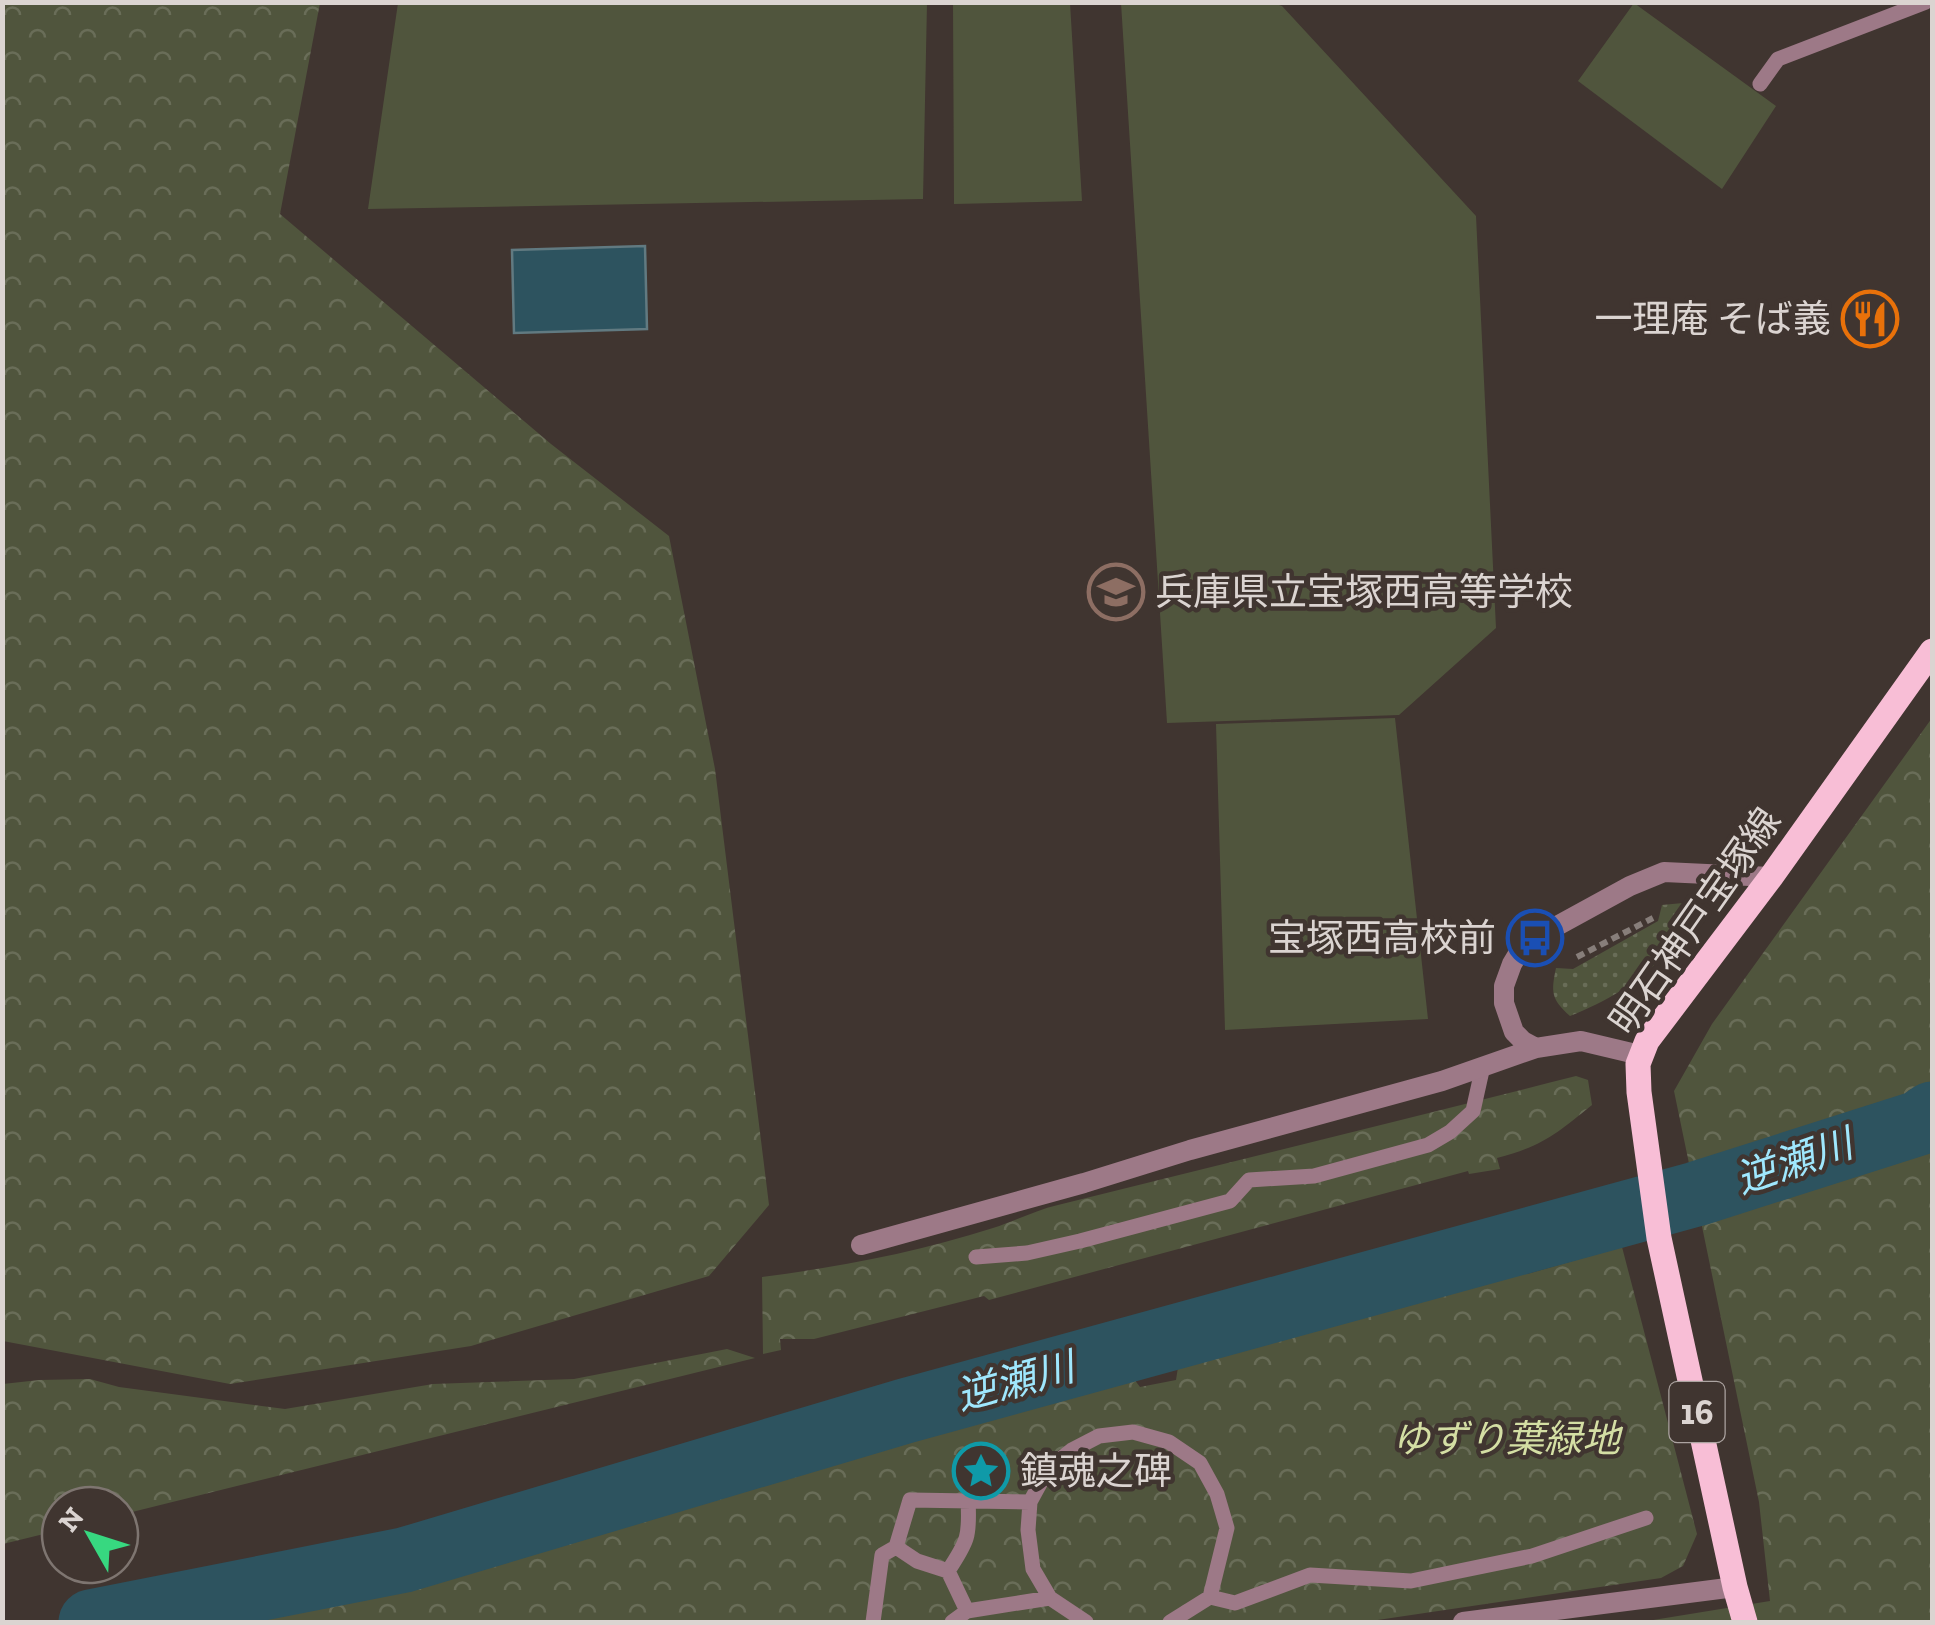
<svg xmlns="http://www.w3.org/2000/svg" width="1935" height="1625" font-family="'Zilla Slab','Noto Sans JP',serif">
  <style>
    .grass { fill: #50553d }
    .forest { fill: url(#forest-crowns) }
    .garden { fill: url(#garden-dots) }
    .water { fill: #2d535f; stroke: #617a81; stroke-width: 2.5 }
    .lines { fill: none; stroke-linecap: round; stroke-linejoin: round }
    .river { stroke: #2d535f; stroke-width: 65 }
    .path { stroke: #877e7a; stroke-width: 6; stroke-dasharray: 8 5; stroke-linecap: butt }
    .lane { stroke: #9d7987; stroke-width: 15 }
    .street { stroke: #9d7987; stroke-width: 20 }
    .primary { stroke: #f8bed6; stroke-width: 25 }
    .labels { text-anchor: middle; stroke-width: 9; stroke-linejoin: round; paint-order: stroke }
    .shield { fill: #403530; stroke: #aca4a1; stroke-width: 2.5 }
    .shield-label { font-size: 35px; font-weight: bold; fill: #dbd4d1 }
    .poi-label { font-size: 38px; fill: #dbd4d1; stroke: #403530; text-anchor: end }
    .street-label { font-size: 38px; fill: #dbd4d1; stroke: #403530 }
    .park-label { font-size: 38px; font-style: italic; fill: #d4dfa4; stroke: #403530 }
    .water-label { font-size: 40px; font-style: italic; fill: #9fe7fd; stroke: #403530 }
  </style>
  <defs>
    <pattern id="forest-crowns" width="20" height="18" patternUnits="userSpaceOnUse" patternTransform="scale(2.5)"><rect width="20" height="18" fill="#50553d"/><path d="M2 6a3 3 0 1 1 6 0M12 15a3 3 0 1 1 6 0" fill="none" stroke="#696d58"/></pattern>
    <pattern id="garden-dots" width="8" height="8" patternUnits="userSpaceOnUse" patternTransform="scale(2.5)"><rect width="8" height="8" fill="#50553d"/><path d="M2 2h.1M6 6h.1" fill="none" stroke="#696d58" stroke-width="1.8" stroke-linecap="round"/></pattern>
  </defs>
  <rect width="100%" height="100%" fill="#403530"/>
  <!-- grass -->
  <path class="grass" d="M398,3H927L923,199L368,209Z
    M953,3H1070L1082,201L954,204Z
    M1273,3L1282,6L1476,216L1496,628L1399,715L1167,723L1121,3Z
    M1634,3L1776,106L1722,189L1578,81Z
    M1395,718L1428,1019L1225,1030L1216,724Z"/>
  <!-- forest -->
  <path class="forest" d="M2,3H320L280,214L551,444L669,536L715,769L769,1205L709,1276L471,1346L230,1384L3,1341Z
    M1932,718V1622H1641L1770,1601L1759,1502L1674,1091L1712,1024Z
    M1576,1076L1588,1080L1592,1105C1556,1134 1543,1146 1497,1158L1500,1169L1469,1174L1468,1171L989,1300L984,1296L814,1339H780L781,1350L763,1354L762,1277C840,1267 918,1252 993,1228C1015,1221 1036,1210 1058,1205C1230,1162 1403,1120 1576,1076Z
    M1622,1247L1697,1534L1683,1566L1661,1578L1364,1622H134L173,1612L203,1613L458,1545L734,1477L808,1454L813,1461L820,1451L1009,1402L1012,1396L1131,1375L1140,1387L1176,1380L1179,1361L1524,1268L1527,1274Z
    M727,1349L755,1358L120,1515V1505H60V1530L3,1544V1384L39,1380L90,1379L119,1387L285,1409L433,1384L574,1379Z"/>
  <!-- garden -->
  <path class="garden" d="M1683,903L1693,913C1684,926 1675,940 1665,953C1642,982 1603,1003 1570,1016C1551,999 1551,992 1556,968L1573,969L1658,921L1662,905Z"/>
  <!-- water -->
  <path class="water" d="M645,246L647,329L514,333L512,250Z"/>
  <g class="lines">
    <!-- river -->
    <path class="river" d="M91,1622L404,1560L905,1411L1696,1194L1919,1123L1932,1114"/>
    <!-- path -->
    <path class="path" d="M1577,957L1653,918"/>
    <!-- lane -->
    <path class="lane" d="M1760,84L1778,59L1926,2
      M976,1257L1027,1253L1080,1241L1230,1201L1249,1180L1314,1176L1428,1145L1450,1132L1473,1111L1483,1066
      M896,1547L917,1561L948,1571
      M1050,1598L1033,1569L1028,1530L1030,1502L1048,1469L1072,1450L1099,1436L1133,1432L1169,1442L1200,1463L1217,1494L1227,1528L1210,1597
      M967,1611L948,1571C968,1541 970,1536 968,1500
      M873,1622L882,1555L896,1547L910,1500L1030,1502
      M952,1622L967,1611L1050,1598L1086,1622
      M1170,1622L1210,1597L1235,1603L1310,1575L1411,1581L1532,1556L1646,1518"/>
    <!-- street -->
    <path class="street" d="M1640,1055L1581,1041L1536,1048L1523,1041L1514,1032L1504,1003V986L1512,964L1521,949L1535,938L1630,886L1664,872L1771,877
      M861,1245L1084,1183L1190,1150L1442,1081L1536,1048
      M1463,1622L1735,1587"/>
    <!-- primary -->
    <path class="primary" d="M1745,1622L1735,1587L1659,1238L1639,1092L1638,1064L1647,1041L1771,877L1932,651"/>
  </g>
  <!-- icons -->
  <defs>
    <g id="restaurant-ring" transform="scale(2.875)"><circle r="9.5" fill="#403530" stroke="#e8710a" stroke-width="1.5"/><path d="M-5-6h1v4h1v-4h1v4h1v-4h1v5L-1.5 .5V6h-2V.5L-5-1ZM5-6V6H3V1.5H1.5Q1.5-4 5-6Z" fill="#e8710a"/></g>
    <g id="school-ring" transform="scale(2.875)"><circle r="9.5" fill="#403530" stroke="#8d6e63" stroke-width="1.5"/><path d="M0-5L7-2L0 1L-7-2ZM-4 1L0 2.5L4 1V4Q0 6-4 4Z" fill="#8d6e63"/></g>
    <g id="bus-ring" transform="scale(2.875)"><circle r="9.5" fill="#403530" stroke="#1a4fb4" stroke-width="1.5"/><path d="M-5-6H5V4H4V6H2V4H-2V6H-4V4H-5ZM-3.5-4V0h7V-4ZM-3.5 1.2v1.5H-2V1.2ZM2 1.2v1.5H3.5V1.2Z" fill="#1a4fb4"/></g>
    <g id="sight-ring" transform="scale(2.875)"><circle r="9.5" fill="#403530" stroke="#0f9aa8" stroke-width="1.5"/><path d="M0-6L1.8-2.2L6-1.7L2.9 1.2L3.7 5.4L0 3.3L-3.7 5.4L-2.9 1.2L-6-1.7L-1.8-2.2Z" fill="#0f9aa8"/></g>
  </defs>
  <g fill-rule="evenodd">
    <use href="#restaurant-ring" x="1870" y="319"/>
    <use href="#school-ring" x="1116" y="592"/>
    <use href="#bus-ring" x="1535" y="938"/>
    <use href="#sight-ring" x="981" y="1471"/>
  </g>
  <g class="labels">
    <!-- shield labels -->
    <rect class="shield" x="1669.5" y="1382" width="55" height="60" rx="8"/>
    <g class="shield-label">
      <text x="1697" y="1424">16</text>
    </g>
    <!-- poi labels -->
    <g class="poi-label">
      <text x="1831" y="332">一理庵 そば義</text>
      <text x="1155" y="605" text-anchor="start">兵庫県立宝塚西高等学校</text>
      <text x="1496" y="951">宝塚西高校前</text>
      <text x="1020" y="1484" text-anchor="start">鎮魂之碑</text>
    </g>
    <!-- street labels -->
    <g class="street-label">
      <text transform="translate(1695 921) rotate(-55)" y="13">明石神戸宝塚線</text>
    </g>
    <!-- park labels -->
    <g class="park-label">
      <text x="1506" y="1452">ゆずり葉緑地</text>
    </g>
    <!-- water labels -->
    <g class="water-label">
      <text transform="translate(1794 1161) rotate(-19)" y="14">逆瀬川</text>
      <text transform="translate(1015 1381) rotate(-15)" y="14">逆瀬川</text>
    </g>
  </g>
  <!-- border -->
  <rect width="1935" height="1625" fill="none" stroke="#dbd4d1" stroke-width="10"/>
  <!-- north arrow -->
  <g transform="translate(90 1535) rotate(309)"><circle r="48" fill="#403530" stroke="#7e7570" stroke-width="2.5"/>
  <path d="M0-8L18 38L0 25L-18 38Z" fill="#37d880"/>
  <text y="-15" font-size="28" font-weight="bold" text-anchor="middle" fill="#dbd4d1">N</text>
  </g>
</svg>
